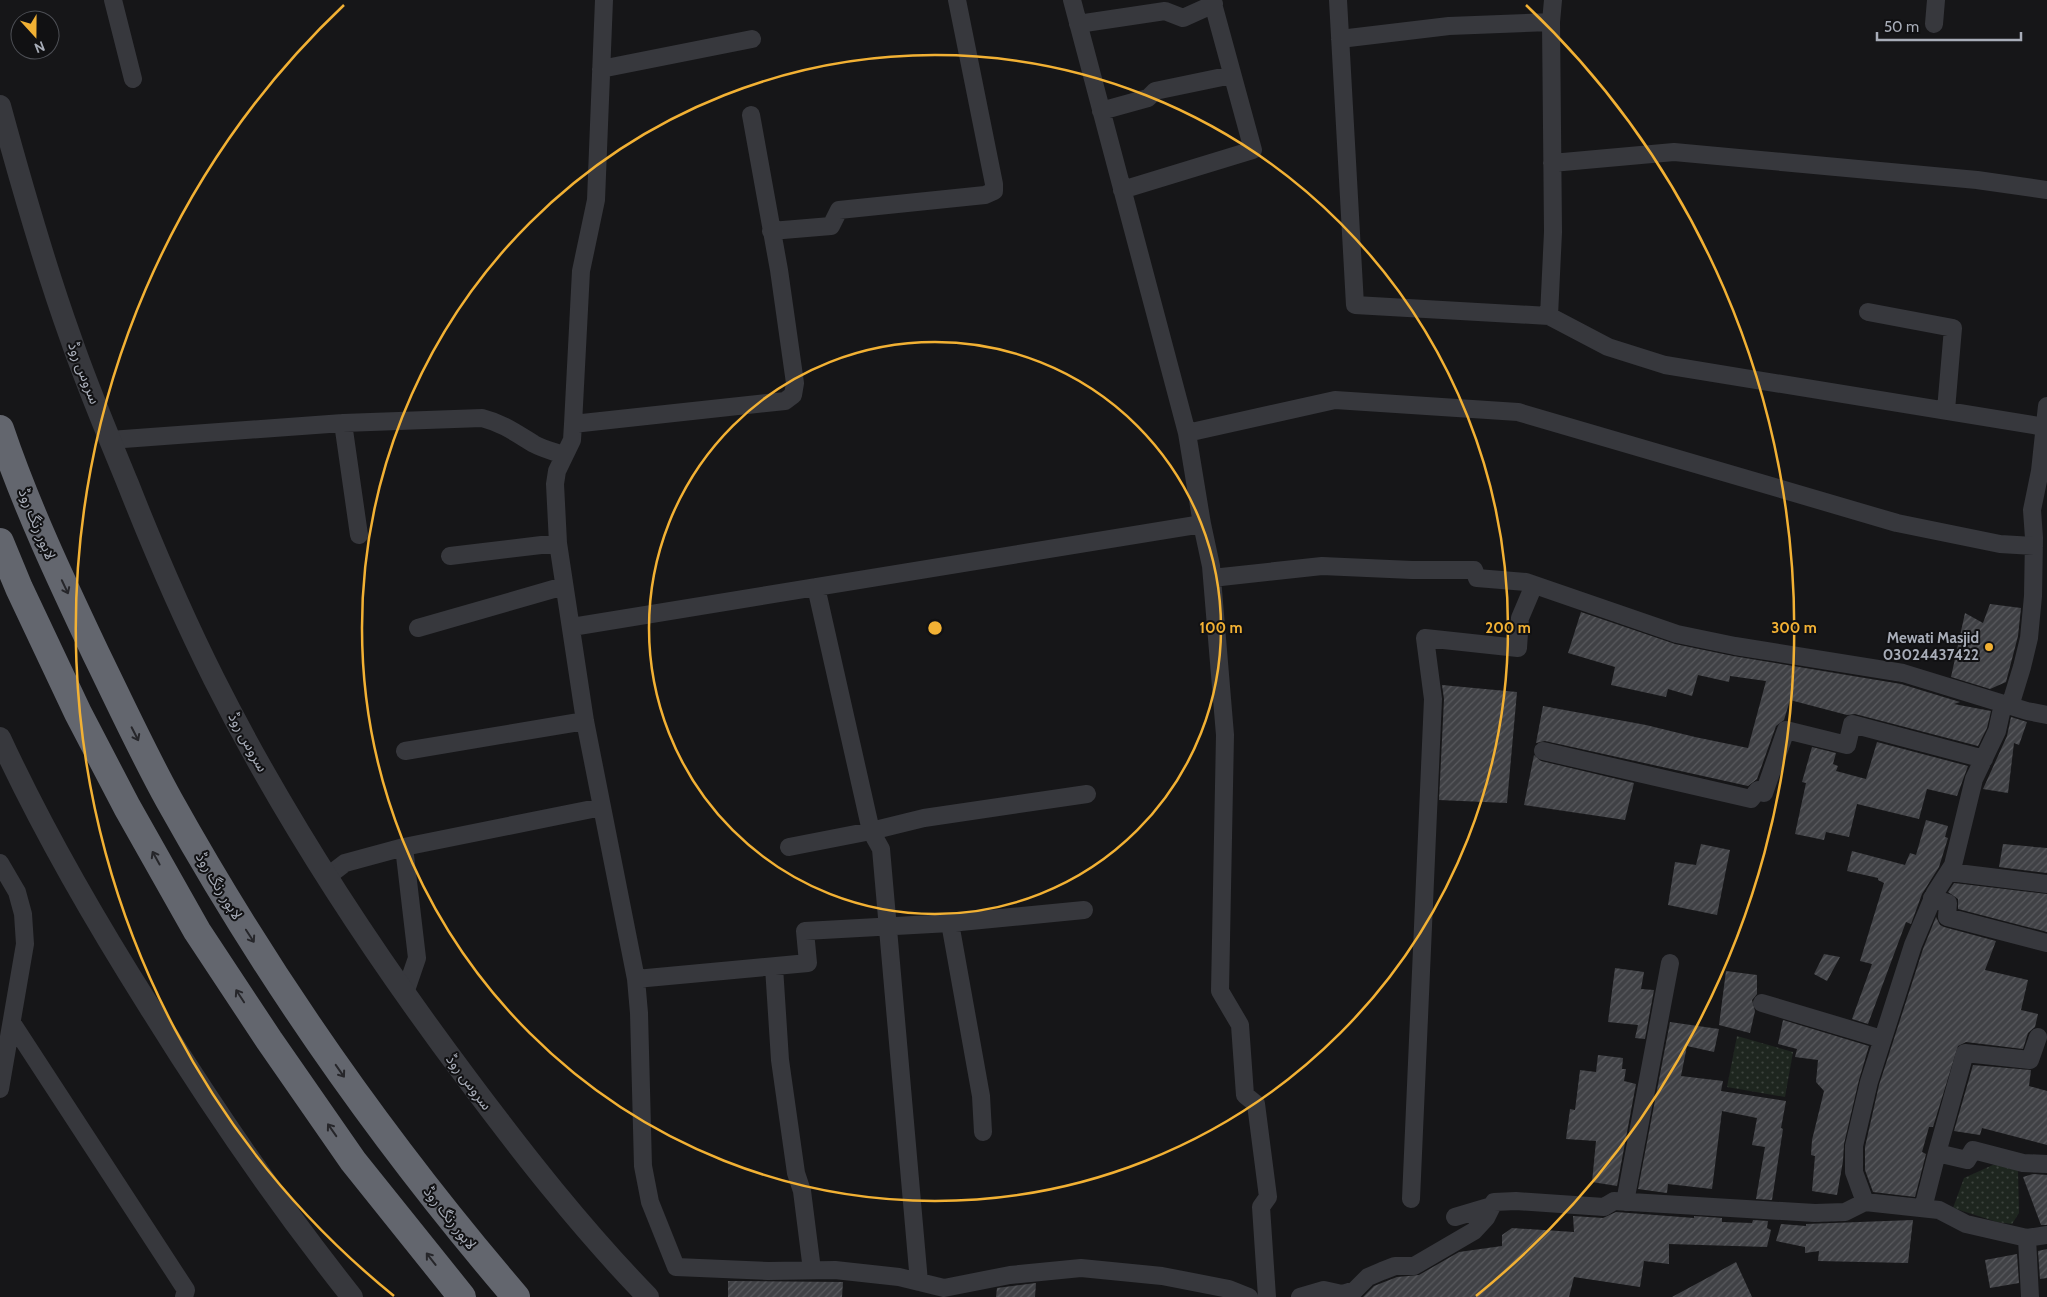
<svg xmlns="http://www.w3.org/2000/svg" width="2047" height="1297" font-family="Cabin,'Noto Sans Arabic',sans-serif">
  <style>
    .green { fill: url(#green-dots) }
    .building { fill: url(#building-hatch) }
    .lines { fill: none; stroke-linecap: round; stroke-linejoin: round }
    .minor { stroke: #37383d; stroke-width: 18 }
    .tertiary { stroke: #37383d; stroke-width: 22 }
    .motorway { stroke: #63666e; stroke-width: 28 }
    .oneway { stroke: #26262a }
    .ring { fill: none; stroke: #f2b134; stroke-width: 2.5 }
    .poi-dot { fill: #f2b134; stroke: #111113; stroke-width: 2 }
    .labels { text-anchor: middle; stroke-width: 4; stroke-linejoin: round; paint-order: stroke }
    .street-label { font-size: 15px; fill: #a8adb8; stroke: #111113 }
    .poi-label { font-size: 15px; font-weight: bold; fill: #a8adb8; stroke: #111113; text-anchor: end }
    .centre { fill: #f2b134; stroke: #111113; stroke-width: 2.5 }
    .ring-label { font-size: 15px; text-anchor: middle; font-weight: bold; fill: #f2b134; stroke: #111113; stroke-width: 4; stroke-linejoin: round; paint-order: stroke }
  </style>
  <defs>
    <pattern id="green-dots" width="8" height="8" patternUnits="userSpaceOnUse" patternTransform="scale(1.25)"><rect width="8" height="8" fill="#1e261f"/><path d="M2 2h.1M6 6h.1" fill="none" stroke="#3c433d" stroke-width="1.8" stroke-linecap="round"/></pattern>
    <pattern id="building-hatch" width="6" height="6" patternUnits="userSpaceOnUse" patternTransform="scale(1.25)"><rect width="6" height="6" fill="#404145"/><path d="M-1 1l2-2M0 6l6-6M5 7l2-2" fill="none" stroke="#595a5e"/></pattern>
  </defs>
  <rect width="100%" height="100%" fill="#161618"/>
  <!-- green -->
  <path class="green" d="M1737,1036L1793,1052L1785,1097L1727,1087Z
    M1995,1164L2018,1169L2019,1213L2012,1224L1997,1222L1953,1208L1964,1178Z"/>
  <!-- building -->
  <path class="building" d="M1990,604L2021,608L2018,636L2006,682L1990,689L1951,677L1965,613L1983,623Z
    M1581,612L1675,644L1733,656L1901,684L1960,702L1954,704L1991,711L1987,728L1978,746L1855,714L1847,715L1790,700L1784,720L1776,726L1757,779L1748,786L1545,741L1536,743L1543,706L1646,725L1695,737L1748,748L1766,681L1730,676L1729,682L1698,675L1692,696L1668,689L1666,697L1611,685L1615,667L1568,653Z
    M1442,685L1517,692L1507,803L1439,800L1444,699Z
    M2011,717L2027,722L2019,745L2014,743L2008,793L1983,789L2007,736Z
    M1877,742L1968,766L1957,796L1927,789L1919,819L1857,804L1849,837L1826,832L1824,840L1795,834L1806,783L1802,782L1812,747L1836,753L1833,764L1838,766L1836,771L1866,779Z
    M1534,755L1541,761L1634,783L1625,820L1524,805Z
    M1926,820L1948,826L1945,837L1948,838L1939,867L1922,894L1911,924L1906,922L1868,1024L1852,1019L1872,964L1860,961L1884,883L1878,880V878L1847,871L1852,851L1905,865L1910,853L1916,855Z
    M1701,844L1730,850L1717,915L1668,905L1675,862L1696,865Z
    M2003,844L2047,848V873L1999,867Z
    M1954,883L2047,894V932L1958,909V899L1948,892Z
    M1936,917L1940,925L1944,927L1996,941L1985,970L2028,980L2021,1010L2038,1014L2035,1027L2028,1033L2023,1049L1966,1042L1958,1046L1933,1127H1929L1922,1152L1926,1154L1915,1197L1873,1192L1865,1170V1147L1879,1085L1923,949Z
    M1824,954L1840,957L1827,981L1814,974Z
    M1615,968L1644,972L1641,989L1654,990L1645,1039L1635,1038L1638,1025L1608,1022Z
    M1726,971L1757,975V994L1752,1000L1755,1011L1750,1033L1719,1025Z
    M1783,1020L1869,1046L1859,1080L1844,1144L1843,1161L1837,1195L1812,1191L1815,1156L1811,1155L1812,1140L1824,1091L1816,1082L1818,1060L1795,1057L1797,1049L1778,1044Z
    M1670,1022L1719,1029L1714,1052L1687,1046L1681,1076L1723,1081L1721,1091L1786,1101L1781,1128L1783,1129L1772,1200L1756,1199L1765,1147L1752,1145L1757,1118L1722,1111L1712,1189L1668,1184L1667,1193L1638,1189Z
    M1598,1055L1623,1058L1622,1069H1626L1624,1081L1636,1084L1617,1186L1592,1182L1596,1141L1566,1139L1570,1109L1575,1110L1580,1070L1596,1072Z
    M1973,1065L2031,1070L2029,1086L2047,1091V1145L1982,1128L1980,1135L1954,1131Z
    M2033,1174L2047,1175V1225H2041L2023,1177Z
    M1616,1212L1694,1218V1216L1722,1218V1222L1752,1223L1753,1220L1768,1221L1767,1228L1771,1230L1767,1247L1669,1244V1264L1644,1261L1640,1287L1574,1277L1569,1297H1363L1374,1286L1397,1277L1419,1275L1459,1252L1502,1246V1235L1512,1228L1574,1232L1573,1216L1603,1218Z
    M1913,1220L1908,1263L1818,1261L1819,1251L1805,1253V1247L1776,1241L1781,1224L1806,1226V1224Z
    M2047,1249V1278L2040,1279L2038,1251Z
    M2017,1254L2019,1283L1990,1288L1985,1260Z
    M1736,1262L1752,1297H1672L1709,1277Z
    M728,1281L843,1282L842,1297H728Z
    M1036,1283L1035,1297H996L997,1288Z"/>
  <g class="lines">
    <!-- minor -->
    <path class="minor" d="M113,0L133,79
      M604,0L596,200L581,271L573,424L572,440L557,471L555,484L558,543L585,721L636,979L639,1013L643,1166L650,1202L676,1267L768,1271L835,1270L899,1277L944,1288L1010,1275L1081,1268L1162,1276L1229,1289L1249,1297
      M1072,0L1187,433
      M1338,0L1355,305L1549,316L1608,347L1665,365L2045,427
      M1078,24L1165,11L1183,18L1214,4
      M1934,24L1936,0
      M1340,39L1449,26L1551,22
      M601,69L752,39
      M1101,111L1148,98L1155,91L1232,75
      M1552,163L1674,152L1977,180L2047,190
      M1122,190L1253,150L1212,0
      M771,231L831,226L839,210L985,195L994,191V184L957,0
      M1868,312L1953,328L1946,410
      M1549,316L1553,232L1551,22L1553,0
      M343,423L359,535
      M573,424L785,401L793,395L795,383L779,270L751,115
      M110,440L343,423L482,418C502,423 516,433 534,444C543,449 555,452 564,455
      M1202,524L1187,433L1335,400L1518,412L1897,523L2000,544L2034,546
      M450,556L558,543
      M1212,578L1322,566L1412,570H1474L1477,578L1526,582L1677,634L1735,646L1903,673L2027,711L2047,715
      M816,587L871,831L881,849L919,1282
      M572,627L1202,524L1211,566L1225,735L1220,991L1240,1025L1245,1095L1256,1104L1268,1197L1261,1207L1267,1297
      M418,628L564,586
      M2010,706L2022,667L2029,638L2033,596L2034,538L2032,510L2040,471L2047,406
      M405,751L585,721
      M1543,751L1751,799L1758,790L1764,793L1786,730L1847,745L1852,724L1984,759
      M404,847L417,958L405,993
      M789,847L871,831L924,818L1087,794
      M0,863L17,892L23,914L25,944L0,1089
      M1949,872L2047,884
      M328,876L345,863L404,847L602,807
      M1932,898L1948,903L1947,917L2047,943
      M950,923L981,1096L983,1132
      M774,967L780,1060L796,1173L802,1191L812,1270
      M636,979L808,963L805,931L950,923L1084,910
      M1762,1003L1882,1039
      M12,1023L186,1290L184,1297
      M1937,1153L1965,1053L2030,1060L2038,1037
      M1411,1199L1433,699L1425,638L1518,648L1520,618L1534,585
      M1625,1202L1670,963
      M1865,1202L1854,1172V1146L1869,1082L1913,945L1935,893L1953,865L1974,779L1997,731L2003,704
      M1923,1208L1937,1153L1967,1160L1973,1150L2023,1163L2047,1164
      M1455,1217L1492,1206
      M1300,1297L1324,1290L1342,1294L1355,1290L1368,1277L1382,1271L1395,1266H1414L1474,1231L1486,1218L1494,1202L1516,1201L1604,1207L1614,1201L1815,1213L1845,1212L1865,1202L1939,1210L1966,1224L2027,1238
      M2030,1297L2027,1238L2047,1235"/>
    <!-- tertiary -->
    <path class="tertiary" d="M0,106C21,183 43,261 70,336C87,386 108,435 128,484C154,550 182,615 214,679C284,818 374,955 468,1080C524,1155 582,1229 648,1297
      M0,738C43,831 94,919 149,1006C211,1106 278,1204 352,1297"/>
    <!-- motorway -->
    <path class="motorway" d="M0,429C26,506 61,580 96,654C120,703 143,753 169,800C267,976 384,1143 516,1297
      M0,542L19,588L78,713L127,807L197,931L269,1040L353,1161L462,1297"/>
  </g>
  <!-- one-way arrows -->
  <defs><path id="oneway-shaft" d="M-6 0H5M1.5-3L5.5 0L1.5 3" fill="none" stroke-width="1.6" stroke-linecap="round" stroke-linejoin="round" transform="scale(1.25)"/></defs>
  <g class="oneway">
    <use href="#oneway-shaft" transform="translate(65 587) rotate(65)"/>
    <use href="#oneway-shaft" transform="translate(135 734) rotate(63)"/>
    <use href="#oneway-shaft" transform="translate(156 858) rotate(-119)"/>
    <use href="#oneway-shaft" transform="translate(250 936) rotate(57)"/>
    <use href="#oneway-shaft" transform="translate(240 996) rotate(-123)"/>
    <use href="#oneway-shaft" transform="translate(340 1071) rotate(55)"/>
    <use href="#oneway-shaft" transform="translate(332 1130) rotate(-125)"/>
    <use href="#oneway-shaft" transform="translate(431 1259) rotate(-128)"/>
  </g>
  <!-- distance rings -->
  <g class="ring">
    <circle cx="935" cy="628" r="286"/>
    <circle cx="935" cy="628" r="573"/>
    <path d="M394 1296A859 859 0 0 1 344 5M1526 5A859 859 0 0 1 1476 1296"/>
  </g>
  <!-- markers -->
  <circle class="poi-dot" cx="1989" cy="647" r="5"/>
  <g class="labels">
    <!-- street labels -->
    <g class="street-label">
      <text transform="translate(84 373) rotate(69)" y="5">سروس روڈ</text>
      <text transform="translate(37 524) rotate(68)" y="5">لاہور رنگ روڈ</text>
      <text transform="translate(248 742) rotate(61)" y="5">سروس روڈ</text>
      <text transform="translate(219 886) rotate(59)" y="5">لاہور رنگ روڈ</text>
      <text transform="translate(469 1082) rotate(53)" y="5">سروس روڈ</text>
      <text transform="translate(450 1218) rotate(52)" y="5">لاہور رنگ روڈ</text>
    </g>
    <!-- poi labels -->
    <g class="poi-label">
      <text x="1979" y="643">Mewati Masjid<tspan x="1979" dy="17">03024437422</tspan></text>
    </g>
  </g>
  <circle cx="935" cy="628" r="8" class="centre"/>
  <g class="ring-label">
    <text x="1221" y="633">100 m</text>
    <text x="1508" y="633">200 m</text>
    <text x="1794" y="633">300 m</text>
  </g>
  <!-- north arrow -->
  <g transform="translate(35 35) rotate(159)"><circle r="24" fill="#111113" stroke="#4d4f55"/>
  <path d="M0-4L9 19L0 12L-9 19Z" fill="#f2b134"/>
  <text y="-8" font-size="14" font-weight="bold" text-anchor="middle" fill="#a8adb8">N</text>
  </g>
  <!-- scale -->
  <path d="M1877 32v8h144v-8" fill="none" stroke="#a8adb8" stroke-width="2.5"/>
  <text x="1884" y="32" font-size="15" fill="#a8adb8" stroke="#111113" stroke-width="4" paint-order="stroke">50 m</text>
</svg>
